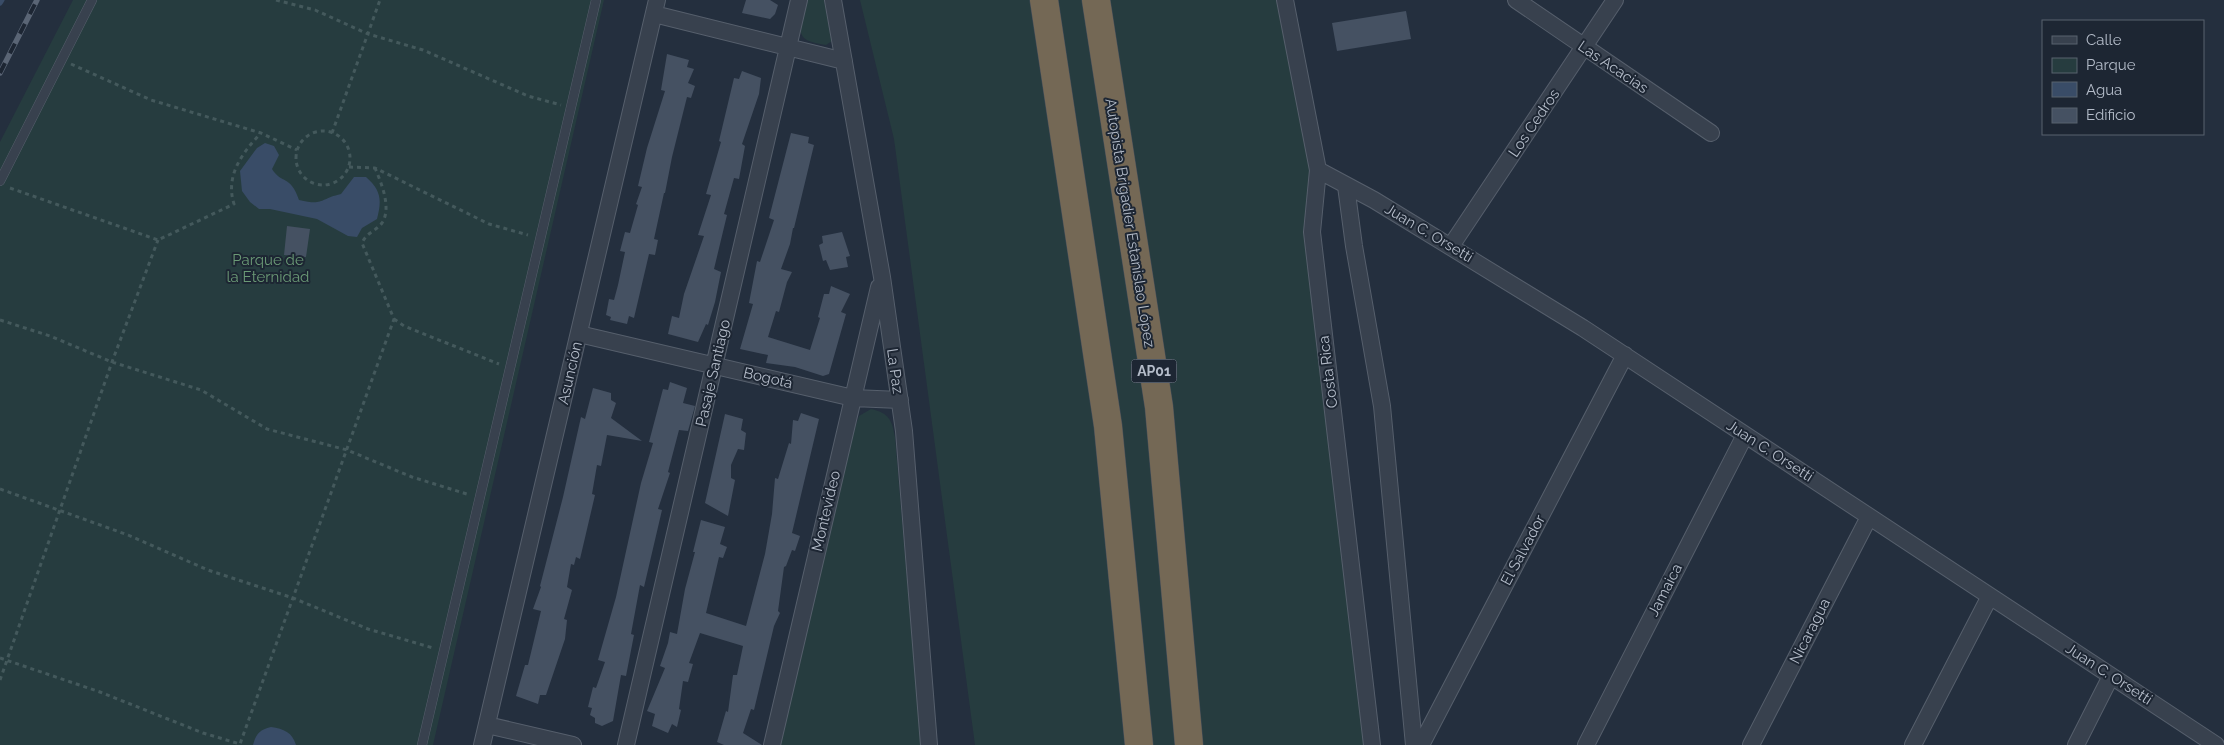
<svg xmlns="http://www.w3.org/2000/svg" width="2224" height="745" font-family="Raleway,sans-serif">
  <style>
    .green { fill: #263c3f }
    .water { fill: #394c67 }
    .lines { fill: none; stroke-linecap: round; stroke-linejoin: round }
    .stream { stroke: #394c67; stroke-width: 5 }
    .building { fill: #455162 }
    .service-casing { stroke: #565f6c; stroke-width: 10 }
    .minor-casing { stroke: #565f6c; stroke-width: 18 }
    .motorway-casing { stroke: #434c59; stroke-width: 29 }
    .path { stroke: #44595c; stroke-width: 3; stroke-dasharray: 4 4; stroke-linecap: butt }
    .service { stroke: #38414e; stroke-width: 9 }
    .minor { stroke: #38414e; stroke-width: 16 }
    .motorway { stroke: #746855; stroke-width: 28 }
    .rail-casing { stroke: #5a6575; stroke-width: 5.5 }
    .rail { stroke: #1d2633; stroke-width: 4; stroke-dasharray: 11; stroke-linecap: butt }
    .labels { text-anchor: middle; stroke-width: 4; stroke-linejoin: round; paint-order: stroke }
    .shield { fill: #1d2633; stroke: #878f9c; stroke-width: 1 }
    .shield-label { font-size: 14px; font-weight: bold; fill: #b4bcc9 }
    .street-label { font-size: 15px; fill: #b4bcc9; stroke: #1d2633 }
    .park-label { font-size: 15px; fill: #6b9a76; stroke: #1d2633 }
  </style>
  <rect width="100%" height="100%" fill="#242f3e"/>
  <!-- green -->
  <path class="green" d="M73,0H604L433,745H0V142Z
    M807,0H824L832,41L826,45C790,40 801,29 807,0Z
    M860,0H1285L1318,170L1312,232L1372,745H975L894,139Z
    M871,409C889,413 892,420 895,437L921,745H780L854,431L859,416Z"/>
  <!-- water -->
  <path class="water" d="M265,143L274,146L279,155L272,169C282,185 290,174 299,200C324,206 319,199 341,194L354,177H366C381,190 382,200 377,219L362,228L357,237L348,236L317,219L270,209H259L250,202L242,191L240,171L257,148Z
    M271,727C284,729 292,732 296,745H253C256,734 259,730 271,727Z"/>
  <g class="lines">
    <!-- stream -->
    <path class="stream" d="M0,3L2,0"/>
  </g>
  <!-- building -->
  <path class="building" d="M746,0H770L778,5L775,14L770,19L742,13Z
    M1406,11L1411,39L1337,51L1332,23Z
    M667,54L689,60L687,67L694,69L688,83L695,86L691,98L687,97L672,157L665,193H664L654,239L658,240L655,255L649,254L634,318L629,316L627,324L610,320L611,317L606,315L609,299L614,300L618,285L625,252L620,251L625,232L630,233L638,205L636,204L642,187L638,186L647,148L665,91L661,90Z
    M742,71L761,78L759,94L742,144L745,146L739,179L734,178L724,214L727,215L714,269L721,272L715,302L708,325L706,324L698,342L668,334L672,316L679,318L684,294L704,236L698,235L711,195L706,194L721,142L719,141L734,78L739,79Z
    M791,133L809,137L808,143L814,145L794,228H793L790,244L781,269L792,272L787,282L779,312L776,311L768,337L810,350L820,318L818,317L824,294H829L831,286L850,294L841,312L846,314L829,374L823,376L795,367L766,363L768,355L740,349L753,304L749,303L757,261L760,262L774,220L769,218Z
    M287,226L310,229L306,257L284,255Z
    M842,232L850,256L846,257L848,267L830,270L826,260L823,261L819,245L823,243L822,236Z
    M670,382L687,388L683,403L695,406L688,431L679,430L668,472L670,473L658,509L662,510L644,587L640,585L631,634L634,635L626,676L621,675L613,721L602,726L595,723V718L590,715L592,708L588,707L593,687L596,688L605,662L598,660L616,597L641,483L653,443L649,442L663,389L668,390Z
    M593,388L611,393V400L616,403L611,418L642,441L607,435L601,466L597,465L592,494L595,495L580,559L576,557L574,565L571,564L567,587L572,590L564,619L567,620L565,639L546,695H540L538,704L516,696L525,665H528L541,611L533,609L541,587L540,586L563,497L581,417L585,419Z
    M801,413L819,419L792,533L800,536L795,551L792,550L786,566L784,567L778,611L780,613L774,626L754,710L751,709L743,733L762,745H724L717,742L726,711L728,712L733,675H737L743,646L700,633L689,663L693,664L688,682L683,681L679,709L681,710L677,727L672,724L668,733L652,726L655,714L647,711L665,668L660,666L668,643L670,632L677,634L685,589L695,552H693L701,520L725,527L720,544L727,547L723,558L719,557L706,613L746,626L765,554L772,514L775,478L778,479L789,443L791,444L793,420L798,421Z
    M725,414L743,419L741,430L746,433L744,450L738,449L731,465V478L735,480L728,516L705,503Z"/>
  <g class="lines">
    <!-- service casing -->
    <g class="service-casing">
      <path id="service" d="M0,181L92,0
        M422,745L596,0"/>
    </g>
    <!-- minor casing -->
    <g class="minor-casing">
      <path id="minor" d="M833,0L882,277L904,431L929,745
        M1285,0L1318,170L1312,232L1372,745
        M1516,0L1711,133
        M654,14L844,61
        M1318,170L1374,200L1583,328L2216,745
        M1346,186L1354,246L1382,406L1414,745
        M1451,246L1615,0
        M579,334L853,398L900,400
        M487,725L573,745
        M482,745L657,0
        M626,745L799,0
        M772,745L879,287
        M1421,745L1625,355
        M1586,745L1745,435
        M1751,745L1869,517
        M1913,745L1990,596
        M2076,745L2111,676"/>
    </g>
    <!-- motorway casing -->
    <g class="motorway-casing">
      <path id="motorway" d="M1044,0L1108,426L1139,745
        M1096,0L1159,407L1189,745"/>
    </g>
    <!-- path -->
    <path class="path" d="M276,0L315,10L368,34L423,50L528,96L561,105
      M71,64L151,100L261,133L297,150
      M296 158a27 27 0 1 1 54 0a27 27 0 1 1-54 0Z
      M332,133L380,0
      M349,167L375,168L489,224L528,235
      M10,188L158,240L234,204C225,176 242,153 261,133
      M394,319L404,326L499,364
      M0,320L50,336L112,362L201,390L267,429L347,450L412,477L470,495
      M0,489L128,535L208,570L293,598L368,629L433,648
      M0,658L100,692L203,733L240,744L394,319L362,243C366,233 376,231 382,223C392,208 381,182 375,168
      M0,680L112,362L158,240"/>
    <!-- service -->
    <use href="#service" class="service"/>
    <!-- minor -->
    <use href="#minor" class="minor"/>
    <!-- motorway -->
    <use href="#motorway" class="motorway"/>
    <!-- rail casing -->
    <g class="rail-casing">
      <path id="rail" d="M0,73L37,0"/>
    </g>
    <!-- rail -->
    <use href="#rail" class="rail"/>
  </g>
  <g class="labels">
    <!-- shield labels -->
    <rect class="shield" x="1131.5" y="359.5" width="45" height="23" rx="4"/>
    <g class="shield-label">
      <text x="1154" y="376">AP01</text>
    </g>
    <!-- street labels -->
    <g class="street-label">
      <text transform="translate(1613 67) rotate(34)" y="5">Las Acacias</text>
      <text transform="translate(1534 123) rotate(-56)" y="5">Los Cedros</text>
      <text transform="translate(1130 223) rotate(81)" y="5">Autopista Brigadier Estanislao López</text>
      <text transform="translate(1429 233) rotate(31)" y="5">Juan C. Orsetti</text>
      <text transform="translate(895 371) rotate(82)" y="5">La Paz</text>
      <text transform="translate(1328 372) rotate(-97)" y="5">Costa Rica</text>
      <text transform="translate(570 373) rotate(-77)" y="5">Asunción</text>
      <text transform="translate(713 373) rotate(-77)" y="5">Pasaje Santiago</text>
      <text transform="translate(768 378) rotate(13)" y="5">Bogotá</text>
      <text transform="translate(1770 451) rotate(33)" y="5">Juan C. Orsetti</text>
      <text transform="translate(826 511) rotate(-77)" y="5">Montevideo</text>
      <text transform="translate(1523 550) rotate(-62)" y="5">El Salvador</text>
      <text transform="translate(1665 590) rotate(-63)" y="5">Jamaica</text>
      <text transform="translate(1810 631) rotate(-63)" y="5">Nicaragua</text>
      <text transform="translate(2109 674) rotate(33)" y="5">Juan C. Orsetti</text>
    </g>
    <!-- park labels -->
    <g class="park-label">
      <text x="268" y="265">Parque de<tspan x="268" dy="17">la Eternidad</tspan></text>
    </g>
  </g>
  <!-- legend -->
  <rect x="2042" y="20" width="162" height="115" fill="#1d2633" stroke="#59626f"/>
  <rect x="2052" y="36" width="25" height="8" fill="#38414e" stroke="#59626f"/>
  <text x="2086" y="45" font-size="15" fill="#b4bcc9">Calle</text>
  <rect x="2052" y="58" width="25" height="15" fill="#263c3f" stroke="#59626f"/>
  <text x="2086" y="70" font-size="15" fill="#b4bcc9">Parque</text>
  <rect x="2052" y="82" width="25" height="15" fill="#394c67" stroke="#59626f"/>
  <text x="2086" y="95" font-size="15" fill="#b4bcc9">Agua</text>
  <rect x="2052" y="108" width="25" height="15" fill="#455162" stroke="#59626f"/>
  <text x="2086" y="120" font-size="15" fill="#b4bcc9">Edificio</text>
</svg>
